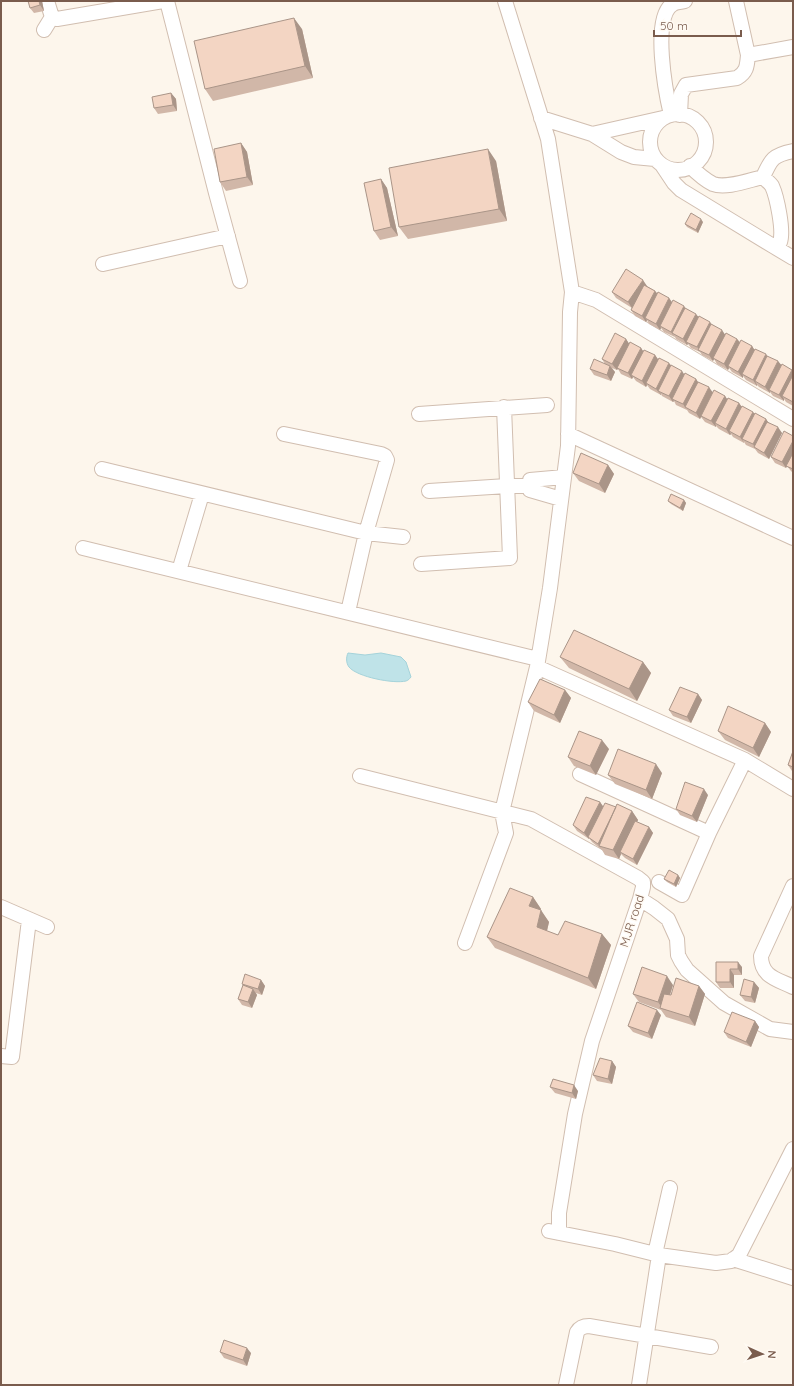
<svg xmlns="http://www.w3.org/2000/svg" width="794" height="1386" font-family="Quicksand,sans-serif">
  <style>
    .water { fill: #bfe3e8; stroke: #a5d3da }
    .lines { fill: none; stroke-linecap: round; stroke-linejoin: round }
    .street-casing { stroke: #d1beb0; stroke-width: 16 }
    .street { stroke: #fff; stroke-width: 14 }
    .wall { fill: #d1b7a8 }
    .shaded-wall { fill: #aa9588 }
    .building { fill: #f3d5c3; stroke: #aa9588 }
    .labels { text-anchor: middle; stroke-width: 3; stroke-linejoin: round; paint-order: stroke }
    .street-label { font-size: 12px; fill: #7a5c4d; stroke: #fffaf3 }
  </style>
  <rect width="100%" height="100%" fill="#fdf6ec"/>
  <!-- water -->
  <path class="water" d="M348,653L365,655L381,653L401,657L406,662L411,677C409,679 409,680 406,681C394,684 357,677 349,667C346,663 346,657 348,653Z"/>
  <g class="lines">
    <!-- street casing -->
    <g class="street-casing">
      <path id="street" d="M47,1L52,17L57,19L163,1
        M167,1L216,193L240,281
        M736,1L748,55
        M44,30L52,17
        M650 142a28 28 0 1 1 56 0a28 28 0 1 1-56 0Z
        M671,115C666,94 651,16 673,4C676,2 681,2 685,1
        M680,115L681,94L686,85L737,78C747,72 747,66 748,55L793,47
        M541,118L592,134L621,152L634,157L655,159
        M592,134L663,118
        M662,165L674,183L681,190L773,246L780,242C784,231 777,197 772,186C770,183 766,180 763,177C749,180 726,189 713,184C705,180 697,173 690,166
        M763,177C771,159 773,155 793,151
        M773,246L793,258
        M103,264L228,236
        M572,292L596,300L793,419
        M419,414L547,405
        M284,434L381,454L385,456L387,460L366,533L348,612
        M568,434L793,538
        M102,469L366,533L403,537
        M429,491L507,486H530
        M561,499L530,490V480L564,477
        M83,548L538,659
        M421,564L510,558L504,407
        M179,571L202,494
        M537,667L745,760L793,789
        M580,774L709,833
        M360,776L531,819L638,878L643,882V887L640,899L592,1041L575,1114L559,1213V1233
        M659,882L682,895L709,833L745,760
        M793,886L761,956C761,977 777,979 793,987
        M640,899L654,908L668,919L677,939L678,955L681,961L687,970L724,1003L770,1029L793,1032
        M1,907L47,927
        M465,943L506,833L502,812L537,667L550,588L568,446L570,312L572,292L548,139L505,1
        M1,1056L12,1057L29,920
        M549,1231L615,1244L659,1255L716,1263L731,1261L739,1255L793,1149
        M655,1254L670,1188
        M733,1259L793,1278
        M566,1385L577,1332C580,1327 584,1326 589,1326L711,1347
        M639,1385L659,1255"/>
    </g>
    <!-- street -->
    <use href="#street" class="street"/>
  </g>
  <!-- wall -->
  <path class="wall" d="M42,1L44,11L34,13L30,8Z
    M302,29L313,78L213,101L205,89Z
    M171,93L176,99L177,111L158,114L154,108Z
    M241,143L247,152L253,185L226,191L220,182Z
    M496,161L507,221L408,239L399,227Z
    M381,179L387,188L398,236L380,240L374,231Z
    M703,222L698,233L687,227L685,224Z
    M647,286L655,291L658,294L669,298L672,302L685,308L699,317L713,325L725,335L737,339L740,342L752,346L754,350L767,356L781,365L792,370H793V406L786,402L784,399V401L773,396L770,392V393L759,387L757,385V386L746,380L743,376V378L732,372L729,368L728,370L717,364L714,359L713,361L702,355L700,352L691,348L688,344L687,345L676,339L675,337L664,332L661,328L660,330L649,324L647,320L646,322L635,316L631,310L632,308L616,298L612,292Z
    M626,339L629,344L641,348L643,351L655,355L658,359L671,365L685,375L696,379L698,382L713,392L725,396L727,399L739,403L742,407L766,419L768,422L782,433L769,459L758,453L755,449L746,445L744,442V443L733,437L731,434L730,435L719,429L716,426V427L705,422L701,417L700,419L689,413L687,410L676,405L674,401L673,402L662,396L661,394V395L650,389L647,385L646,387L636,381L633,377L632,379L621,374L618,369L617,370L612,368L615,372L611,381L594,375L590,369L605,364L602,359Z
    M793,436V473L791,471L787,466L786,468L775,463L771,457Z
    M608,465L614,474L605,493L579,481L573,473Z
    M684,500L686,503L683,511L671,504L668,501Z
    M560,657L643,662L651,673L637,701L569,668Z
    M565,690L571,698L560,723L534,711L528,702Z
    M698,694L702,700L691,723L673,716L669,710Z
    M765,723L771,732L759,757L725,740L718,731Z
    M609,749L596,775L574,766L568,757Z
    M793,751V771H792L788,765Z
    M662,773L652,799L615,784L608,775Z
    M708,795L697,822L680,815L676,809Z
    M600,802L603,806L616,807L632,811L638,820L637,822L649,827L653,833L637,865L625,858L621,854L619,859L605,855L602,850L592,842L589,838V839L577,831L573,825Z
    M678,875L680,878L676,887L667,882L664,879Z
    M533,897L541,909L540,910L549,922L547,931L558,935L602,934L611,945L596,989L495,948L487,937Z
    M716,962L742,967V975H734V988H720L716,982Z
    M261,980L265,986L262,995L256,993L257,995L252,1008L242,1005L238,999L243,985L242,984Z
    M754,982L759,988L755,1003L745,1001L740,995Z
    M673,985L670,995L699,986L705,994L695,1026L666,1017L661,1010L639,1002L633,994Z
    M661,1015L652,1039L633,1032L628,1026Z
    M755,1021L759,1027L751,1047L728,1038L724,1032Z
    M612,1061L616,1067L612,1084L597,1081L593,1075Z
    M550,1087L578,1091L576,1099L555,1093Z
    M220,1352L251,1353L247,1366L224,1358Z"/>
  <!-- shaded-wall -->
  <path class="shaded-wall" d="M39,1H42L44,11L40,5Z
    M294,18L302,29L313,78L305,66Z
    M171,93L176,99L177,111L173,105Z
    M241,143L247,152L253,185L247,177Z
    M488,149L496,161L507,221L499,209Z
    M381,179L387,188L398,236L391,227Z
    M701,219L703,222L698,233L696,230Z
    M643,280L647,286L632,308L628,302Z
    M655,291L659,296L645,318L647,320L646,322L642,316Z
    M669,298L673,304L660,326L661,328L660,330L656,324Z
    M684,306L688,312L672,333L675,338L671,332Z
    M696,314L700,319L686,342L688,344L687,345L683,339Z
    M710,322L714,328L700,350L697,347Z
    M722,330L726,336L713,361L709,355Z
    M626,339L630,345L617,370L612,364Z
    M737,339L741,344L728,366L729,368L728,370L724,364Z
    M752,346L756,352L742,374L743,376V378L738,372Z
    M641,348L645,354L631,375L633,377L632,379L628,373Z
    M766,354L770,360L755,381L757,385V386L753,380Z
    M655,355L659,361L646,383L647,385L646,387L642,381Z
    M778,361L783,367L769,390L770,392V393L765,387Z
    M669,363L674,369L658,391L661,394V395L656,389Z
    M610,366L615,372L611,381L607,375Z
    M792,370H793V383L782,396L784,399V401L779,395Z
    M682,371L686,377L672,399L674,401L673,402L669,396Z
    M696,379L700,385L685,407L687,410L683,404Z
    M709,387L713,393L700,419L696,413Z
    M725,396L729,402L715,423L716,426V427L711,421Z
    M739,403L743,409L729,431L731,434L730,435L726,429Z
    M753,412L757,417L742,439L744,443L740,437Z
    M766,419L770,425L755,448L753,444Z
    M778,427L782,433L769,459L764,453Z
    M793,441V455L786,468L782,462Z
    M608,465L614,474L605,493L599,484Z
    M684,500L686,503L683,511L680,508Z
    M643,662L651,673L637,701L629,689Z
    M565,690L571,698L560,723L554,715Z
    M698,694L702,700L691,723L687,717Z
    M765,723L771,732L759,757L753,748Z
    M602,740L609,749L596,775L590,766Z
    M656,764L662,773L652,799L646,790Z
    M704,789L708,795L697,822L692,816Z
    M600,802L604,808L588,837L589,838V839L584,833Z
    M616,807L599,846L602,850L598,844Z
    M632,811L638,820L622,853L620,852L621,854L619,859L613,850Z
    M649,827L653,833L637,865L633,859Z
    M678,875L680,878L676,887L674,884Z
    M533,897L541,909L537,917L529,906Z
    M541,910L549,922L545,939L537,927Z
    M602,934L611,945L596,989L588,978Z
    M738,962L742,967V975L738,969Z
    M730,969L734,975V988L730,982Z
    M667,976L673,985L665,1010L663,1009L658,1002Z
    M261,980L265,986L262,995L258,989Z
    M754,982L759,988L755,1003L751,997Z
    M699,986L705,994L695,1026L689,1017Z
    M253,989L257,995L252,1008L248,1002Z
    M657,1010L661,1015L652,1039L648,1033Z
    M755,1021L759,1027L751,1047L746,1042Z
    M612,1061L616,1067L612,1084L608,1079Z
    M574,1085L578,1091L576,1099L572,1093Z
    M247,1348L251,1353L247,1366L243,1360Z"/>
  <!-- building -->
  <path class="building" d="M28,1H39L40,5L30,8Z
    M294,18L305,66L205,89L194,41Z
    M171,93L173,105L154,108L152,97Z
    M241,143L247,177L220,182L214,149Z
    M488,149L499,209L399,227L389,168Z
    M381,179L391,227L374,231L364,183Z
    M691,213L701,219L696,230L685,224Z
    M626,269L643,280L628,302L612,292Z
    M644,285L655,291L642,316L631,310Z
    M658,292L669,298L656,324L645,318Z
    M673,300L684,306L671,332L660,326Z
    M685,308L696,314L683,339L672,333Z
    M699,316L710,322L697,347L686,342Z
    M711,324L722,330L709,355L698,350Z
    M615,333L626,339L612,364L602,359Z
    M726,333L737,339L724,364L713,358Z
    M741,340L752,346L738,372L728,366Z
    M630,342L641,348L628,373L617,368Z
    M755,349L766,354L753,380L742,374Z
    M644,350L655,355L642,381L631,375Z
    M767,356L778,361L765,387L755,381Z
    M659,358L669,363L656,389L646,383Z
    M594,359L610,366L607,375L590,369Z
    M782,364L792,370L779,395L769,390Z
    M671,365L682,371L669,396L658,391Z
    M685,373L696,379L683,404L672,399Z
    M793,375V402L782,396Z
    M698,382L709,387L696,413L685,407Z
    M714,390L725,396L711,421L701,416Z
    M728,398L739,403L726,429L715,423Z
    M742,406L753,412L740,437L729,431Z
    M755,413L766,419L753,444L742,439Z
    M767,422L778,427L764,453L754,447Z
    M784,431L793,436V441L782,462L771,457Z
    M581,453L608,465L599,484L573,473Z
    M793,453V469L786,466Z
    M671,494L684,500L680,508L668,501Z
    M574,630L643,662L629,689L560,657Z
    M540,679L565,690L554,715L528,702Z
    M680,687L698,694L687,717L669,710Z
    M728,706L765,723L753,748L718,731Z
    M579,731L602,740L590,766L568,757Z
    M618,749L656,764L646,790L608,775Z
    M793,751V767L788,765Z
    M685,782L704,789L692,816L676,809Z
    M586,797L600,802L584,833L573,825Z
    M605,803L616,807L598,844L588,837Z
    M617,804L632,811L613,850L599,846Z
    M635,821L649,827L633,859L620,852Z
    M669,870L678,875L674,884L664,879Z
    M510,888L533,897L529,906L541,910L537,927L558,935L565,921L602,934L588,978L487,937Z
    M716,962H738V969H730V982H716Z
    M642,967L667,976L658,1002L633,994Z
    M245,974L261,980L258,989L242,984Z
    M676,978L699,986L689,1017L660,1008L664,994L671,995Z
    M744,979L754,982L751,997L740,995Z
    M243,985L253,989L248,1002L238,999Z
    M637,1002L657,1010L648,1033L628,1026Z
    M732,1012L755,1021L746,1042L724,1032Z
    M600,1058L612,1061L608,1079L593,1075Z
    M553,1079L574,1085L572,1093L550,1087Z
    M224,1340L247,1348L243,1360L220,1352Z"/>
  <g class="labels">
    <!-- street labels -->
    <g class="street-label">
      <text transform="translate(632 921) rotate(-72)" y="4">MJR road</text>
    </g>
  </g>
  <!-- border -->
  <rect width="794" height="1386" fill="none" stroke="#7a5c4d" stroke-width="4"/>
  <!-- north arrow -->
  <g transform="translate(762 1354) rotate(93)" stroke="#fffaf3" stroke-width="3" paint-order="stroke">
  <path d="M0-3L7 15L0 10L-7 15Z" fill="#7a5c4d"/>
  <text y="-6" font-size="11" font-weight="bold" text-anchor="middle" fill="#7a5c4d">N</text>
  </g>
  <!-- scale -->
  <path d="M654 30v6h87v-6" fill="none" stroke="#7a5c4d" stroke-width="2"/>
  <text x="660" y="30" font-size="12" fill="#7a5c4d" stroke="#fffaf3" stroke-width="3" paint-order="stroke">50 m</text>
</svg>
